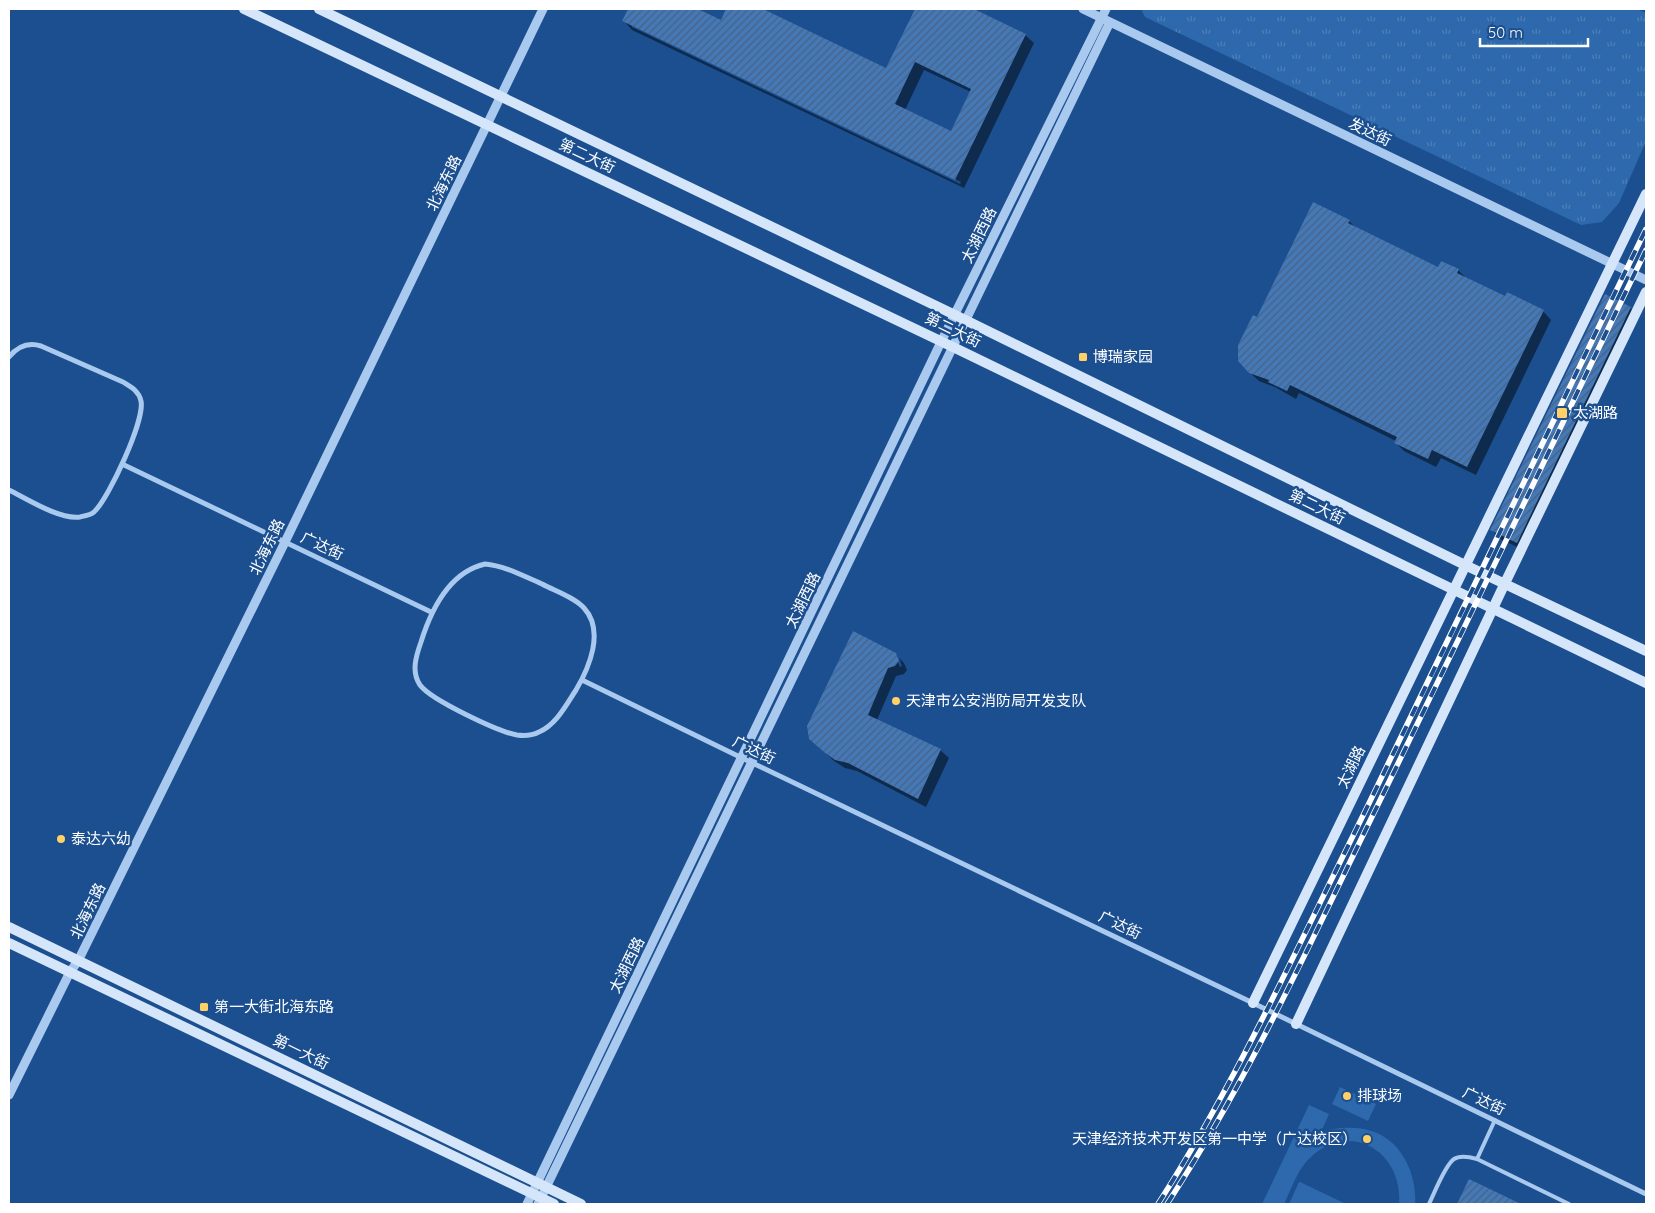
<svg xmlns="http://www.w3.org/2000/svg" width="1655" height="1213" font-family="Quicksand,'Noto Sans SC',sans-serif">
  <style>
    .green { fill: #2e69ad }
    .park { fill: url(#park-tufts) }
    .shadow { fill: #0007; fill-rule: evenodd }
    .building { fill: url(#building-hatch); fill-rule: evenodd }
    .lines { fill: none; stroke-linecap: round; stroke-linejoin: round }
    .service { stroke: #a9c9ee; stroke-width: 4 }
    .minor { stroke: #a9c9ee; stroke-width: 5 }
    .tertiary { stroke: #a9c9ee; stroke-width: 9 }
    .secondary { stroke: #d6e6fa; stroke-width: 10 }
    .rail-casing { stroke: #fff; stroke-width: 5.5 }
    .rail { stroke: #1b4f8f; stroke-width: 4; stroke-dasharray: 11; stroke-linecap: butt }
    .poi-dot { fill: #ffd166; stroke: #1b4f8f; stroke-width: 2 }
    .labels { text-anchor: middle; stroke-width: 5; stroke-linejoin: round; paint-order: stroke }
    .street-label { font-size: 15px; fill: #fff; stroke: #1b4f8f }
    .poi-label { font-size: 15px; fill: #fff; stroke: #1b4f8f; text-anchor: start }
  </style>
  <defs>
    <pattern id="park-tufts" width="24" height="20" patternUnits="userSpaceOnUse" patternTransform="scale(1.25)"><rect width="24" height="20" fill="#2e69ad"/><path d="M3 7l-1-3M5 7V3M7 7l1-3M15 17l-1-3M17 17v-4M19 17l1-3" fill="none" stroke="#4d80b9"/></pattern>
    <pattern id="building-hatch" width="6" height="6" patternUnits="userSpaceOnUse" patternTransform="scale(1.25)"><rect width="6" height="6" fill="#4478b7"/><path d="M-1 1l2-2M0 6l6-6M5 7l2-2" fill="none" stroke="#486282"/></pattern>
  </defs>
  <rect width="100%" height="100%" fill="#1b4f8f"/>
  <!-- green -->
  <path class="green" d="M1340,1087L1376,1104L1368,1121L1332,1104Z
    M1309,1105L1329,1114L1321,1132C1359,1121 1395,1130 1410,1170C1414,1182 1416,1192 1415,1204H1399C1403,1154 1354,1121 1313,1155C1298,1167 1292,1188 1284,1204H1262Z
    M1299,1182H1300L1346,1204H1289Z"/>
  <!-- park -->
  <path class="park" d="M1141,9H1637L1646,13V141L1619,203L1602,222L1581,225L1145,17Z"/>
  <!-- shadow -->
  <path class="shadow" d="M630,9H695L721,21L727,9H762L887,70L917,9H971L1025,35L1034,43L964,188L632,30L624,21ZM632,25L961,182L960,184L632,27ZM924,70L971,92L952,132L905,110Z
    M1349,221L1357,229L1439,268L1442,262L1458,270L1468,280L1506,298L1543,311L1551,320L1476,475L1441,458L1436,467L1404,451L1395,442L1396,441L1299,393L1296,399L1275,387L1259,381L1244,367L1257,318Z
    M1630,308L1639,317L1526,551L1500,539L1492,530Z
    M895,654L898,657H896L900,667L902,666L899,658L904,663L907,670L904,674L896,676L877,720L940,750L949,758L926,807L857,771L845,768L834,761L811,738Z
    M1469,1181L1518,1204H1458Z"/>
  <!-- building -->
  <path class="building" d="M628,9H698L721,20L726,9H763L886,68L915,9H974L1026,34L955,180L622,21ZM915,62L971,89L951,131L895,104Z
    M1313,202L1350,220L1348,223L1438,267L1441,261L1459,269L1457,273L1505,296L1507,292L1544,310L1467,467L1432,450L1428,459L1394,443L1397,437L1290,385L1287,391L1268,382L1269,380L1249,373L1238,361V345L1253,315L1257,317Z
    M1605,294L1631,307L1517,543L1490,530Z
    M853,631L896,653L899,661L895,666L888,668L868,715L941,749L918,799L848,763L835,760L824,752L809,739L807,726Z
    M1469,1179L1521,1204H1457Z"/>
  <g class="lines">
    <!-- service -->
    <path class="service" d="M1477,1159L1495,1120
      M1429,1204C1434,1194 1445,1165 1454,1159C1460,1155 1470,1157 1477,1159L1569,1204"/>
    <!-- minor -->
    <path class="minor" d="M9,357C18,346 28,342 41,346L123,382C131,387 139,391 141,401C145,420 109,498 94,512C91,515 84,516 80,517C60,520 27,499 9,490
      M122,464L431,612
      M485,564C506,566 523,576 542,584C555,591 574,597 584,608C605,631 589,668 576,690C566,705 556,725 539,732C533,735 524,736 517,735C499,732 431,700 420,685C411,672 416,656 421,642C431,610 450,572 485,564Z
      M582,680L742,758L1253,1003L1646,1194"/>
    <!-- tertiary -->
    <path class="tertiary" d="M1083,9L1646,280
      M9,1095L70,972L78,961L285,542L543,9
      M527,1204L941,342L1106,9
      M538,1204L1110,22"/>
    <!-- secondary -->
    <path class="secondary" d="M244,9L953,347L1646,683
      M319,9L955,315L1465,565L1646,651
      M9,927L581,1204
      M9,943L554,1204
      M1253,1003L1646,194
      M1296,1024L1505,583L1646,292"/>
    <!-- rail casing -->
    <g class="rail-casing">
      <path id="rail" d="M1158,1204C1231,1090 1288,967 1348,846C1449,641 1546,434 1646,229
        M1167,1204C1245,1085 1305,954 1368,825C1462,634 1553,442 1646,250"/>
    </g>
    <!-- rail -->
    <use href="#rail" class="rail"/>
  </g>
  <!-- markers -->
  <g class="poi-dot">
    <rect x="1078" y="352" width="10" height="10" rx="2.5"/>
    <rect x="1556" y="407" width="12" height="12" rx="2.5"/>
    <circle cx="896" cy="701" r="5"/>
    <circle cx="61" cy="839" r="5"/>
    <rect x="199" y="1002" width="10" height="10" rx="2.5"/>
    <circle cx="1347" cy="1096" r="5"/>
    <circle cx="1367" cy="1139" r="5"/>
  </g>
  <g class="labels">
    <!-- street labels -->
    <g class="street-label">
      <text transform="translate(1370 132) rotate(26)" y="5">发达街</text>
      <text transform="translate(587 156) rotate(25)" y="5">第二大街</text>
      <text transform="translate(444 183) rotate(-64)" y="5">北海东路</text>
      <text transform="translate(979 235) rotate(-64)" y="5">太湖西路</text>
      <text transform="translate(953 330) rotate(26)" y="5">第二大街</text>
      <text transform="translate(1317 507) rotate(26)" y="5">第二大街</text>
      <text transform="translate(322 546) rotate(25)" y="5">广达街</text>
      <text transform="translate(267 547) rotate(-64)" y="5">北海东路</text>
      <text transform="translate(803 600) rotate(-64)" y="5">太湖西路</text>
      <text transform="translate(754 750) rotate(26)" y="5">广达街</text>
      <text transform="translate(1351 767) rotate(-64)" y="5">太湖路</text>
      <text transform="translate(88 911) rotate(-64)" y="5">北海东路</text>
      <text transform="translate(1120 925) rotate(26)" y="5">广达街</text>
      <text transform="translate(627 965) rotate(-64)" y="5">太湖西路</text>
      <text transform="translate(301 1052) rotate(26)" y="5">第一大街</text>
      <text transform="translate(1484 1101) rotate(26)" y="5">广达街</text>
    </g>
    <!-- poi labels -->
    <g class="poi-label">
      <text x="1093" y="362">博瑞家园</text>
      <text x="1573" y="418">太湖路</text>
      <text x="906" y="706">天津市公安消防局开发支队</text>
      <text x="71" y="844">泰达六幼</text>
      <text x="214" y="1012">第一大街北海东路</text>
      <text x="1357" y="1101">排球场</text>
      <text x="1357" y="1144" text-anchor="end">天津经济技术开发区第一中学（广达校区）</text>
    </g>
  </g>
  <!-- border -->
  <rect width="1655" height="1213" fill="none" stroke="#ffffff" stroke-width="20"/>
  <!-- scale -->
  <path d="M1480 38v8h108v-8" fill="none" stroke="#ffffff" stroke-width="2.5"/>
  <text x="1488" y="38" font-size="15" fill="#ffffff" stroke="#1b4f8f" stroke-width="4" paint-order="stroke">50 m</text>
</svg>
